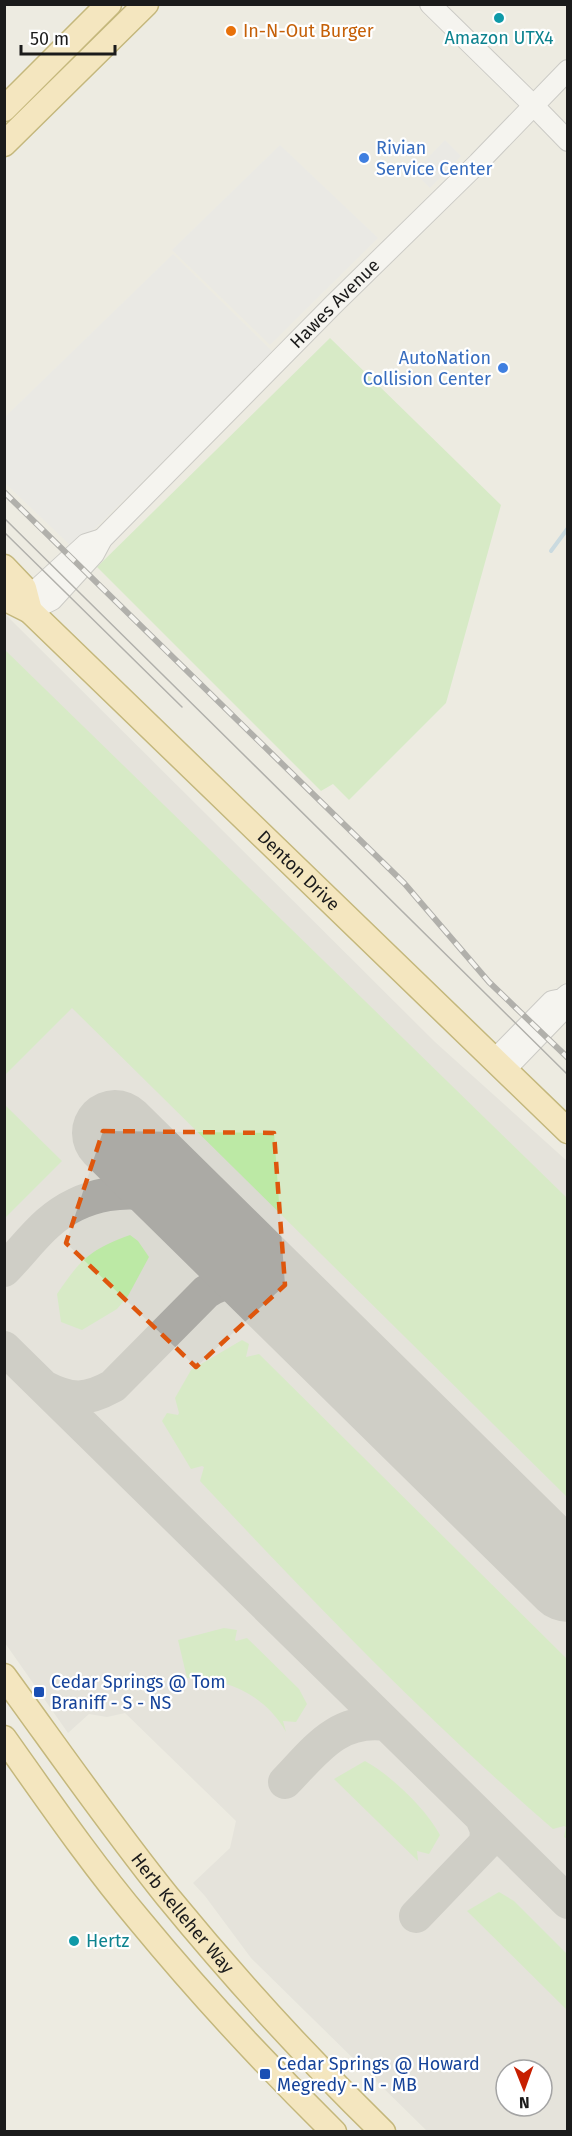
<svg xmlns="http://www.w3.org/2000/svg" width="572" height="2136" font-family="'Fira Sans',sans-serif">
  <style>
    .airport { fill: #dbdad2; fill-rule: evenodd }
    .grass { fill: #bce9a5 }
    .parking { fill: #e7e7e7 }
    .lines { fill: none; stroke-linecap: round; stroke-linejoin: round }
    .stream { stroke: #a0c5dc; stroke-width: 4 }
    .taxiway { stroke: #abaaa5; stroke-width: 34 }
    .runway { stroke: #abaaa5; stroke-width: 86 }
    .minor-casing { stroke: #a2a2a2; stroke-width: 22 }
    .major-casing { stroke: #937900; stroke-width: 27 }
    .minor { stroke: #fff; stroke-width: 20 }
    .major { stroke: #fde196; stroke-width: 24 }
    .tram { stroke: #696969; stroke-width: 1.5 }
    .rail-casing { stroke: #696969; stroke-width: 6 }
    .rail { stroke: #fff; stroke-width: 4; stroke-dasharray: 11; stroke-linecap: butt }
    .marked { fill: none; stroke: #de560d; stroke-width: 4.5; stroke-dasharray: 12 8; stroke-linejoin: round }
    .culture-dot { fill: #0f9aa8; stroke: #fff; stroke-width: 2 }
    .food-dot { fill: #e8710a; stroke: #fff; stroke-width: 2 }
    .shop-dot { fill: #3f7fe0; stroke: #fff; stroke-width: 2 }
    .transit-dot { fill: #1a4fb4; stroke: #fff; stroke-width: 2 }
    .labels { text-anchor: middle; stroke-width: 4.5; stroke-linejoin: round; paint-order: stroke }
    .food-label { font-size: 18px; fill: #c56008; stroke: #fff; text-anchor: start }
    .culture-label { font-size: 18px; fill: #0d838f; stroke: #fff }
    .shop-label { font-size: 18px; fill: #366cbe; stroke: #fff; text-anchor: start }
    .street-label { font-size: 18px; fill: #1b1b1b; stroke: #fff }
    .transit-label { font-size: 18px; fill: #164399; stroke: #fff; text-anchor: start }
  </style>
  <rect width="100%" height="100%" fill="#edebe1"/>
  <!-- airport -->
  <path class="airport" d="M4,613L435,1042L567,1161V2131H427L251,1958L205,1896L193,1883L230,1848L236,1821L125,1713L107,1717L89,1714L68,1733L5,1643ZM506,2070H542V2106H506Z"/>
  <!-- grass -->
  <path class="grass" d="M330,338L501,505L446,703L349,800L333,784L321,791L97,567Z
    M4,649L567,1198V1497L72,1008L5,1075Z
    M4,1104L62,1161L5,1218H4Z
    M130,1235L138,1241L149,1257L128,1296L117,1309L82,1330L61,1322L57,1294C81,1259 89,1250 130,1235Z
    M242,1340L249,1344L246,1357L259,1354L567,1659V1839L564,1837L566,1827L564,1826L553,1829C428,1721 313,1602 200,1481L204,1467L202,1466L191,1469L162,1421L167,1413L178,1415L179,1413L175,1398L191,1370Z
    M224,1628L237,1630L235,1640L236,1641L247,1638L299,1689L307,1704L296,1722L283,1721L286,1732C266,1696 228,1678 187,1678L178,1640Z
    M365,1761C393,1777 425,1808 440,1835L429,1854L417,1851L418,1861L334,1779Z
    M499,1892L514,1901L567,1954V2010L467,1911Z"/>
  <!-- parking -->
  <path class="parking" d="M445,140L461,156L430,188L414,172Z
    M280,145L378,238L270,345L172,250Z
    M173,254L274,353L74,549L5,483L4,418Z"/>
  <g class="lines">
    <!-- stream -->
    <path class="stream" d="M551,551L568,528"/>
    <!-- taxiway -->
    <path class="taxiway" d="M4,1270C19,1255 32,1237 48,1223C82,1193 131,1184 173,1201C181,1205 189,1210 197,1214
      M4,1348L568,1902
      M44,1387C71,1401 86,1401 113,1386L206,1292C236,1272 260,1283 286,1302
      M285,1782C316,1750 337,1718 386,1724
      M416,1916L486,1843L487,1830L482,1818"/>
    <!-- runway -->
    <path class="runway" d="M115,1133L568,1579"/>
    <!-- minor casing -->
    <g class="minor-casing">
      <g id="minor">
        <path d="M430,4L533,105L568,141"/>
        <path id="s1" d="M30,611L52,600L94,554L102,539L334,304L478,163L568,70"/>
        <path d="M30,611L39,587L86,544L102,539"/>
        <path d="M494,1060L552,1001L562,999L568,994"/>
        <path d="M504,1071L561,1012L562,999"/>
      </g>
    </g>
    <!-- major casing -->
    <g class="major-casing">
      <g id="major">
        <path d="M4,109L109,4"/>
        <path d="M4,144L146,4"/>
        <path d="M4,567L24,588L30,611"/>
        <path id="s2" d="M4,594L12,602L30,611L568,1131"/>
        <path id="s3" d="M4,1676C58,1750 110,1825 167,1896C235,1979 307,2058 383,2132"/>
        <path d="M4,1738C48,1800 91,1863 140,1921C201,1995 266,2065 334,2132"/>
      </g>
    </g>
    <!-- minor -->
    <use href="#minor" class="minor"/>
    <!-- major -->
    <use href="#major" class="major"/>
    <!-- tram -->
    <path class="tram" d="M4,518L568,1075
      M4,532L182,707"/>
    <!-- rail casing -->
    <g class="rail-casing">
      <path id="rail" d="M4,492L404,883L489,982L568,1058"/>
    </g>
    <!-- rail -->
    <use href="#rail" class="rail"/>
  </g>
  <!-- marked area -->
  <path d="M0 0H572V2136H0ZM103,1131L274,1133L285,1285L196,1367L66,1243Z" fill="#edebe1" fill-opacity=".55" fill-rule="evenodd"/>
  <path class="marked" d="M103,1131L274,1133L285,1285L196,1367L66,1243Z"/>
  <!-- markers -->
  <g class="culture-dot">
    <circle cx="499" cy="18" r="6"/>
    <circle cx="74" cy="1941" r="6"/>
  </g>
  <circle class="food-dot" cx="231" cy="31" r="6"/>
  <g class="shop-dot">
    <circle cx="364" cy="158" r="6"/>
    <circle cx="503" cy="368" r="6"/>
  </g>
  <g class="transit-dot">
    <rect x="33" y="1686" width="12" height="12" rx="3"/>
    <rect x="259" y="2068" width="12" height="12" rx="3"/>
  </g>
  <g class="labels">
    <!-- food labels -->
    <g class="food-label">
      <text x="243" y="37">In-N-Out Burger</text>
    </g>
    <!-- culture labels -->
    <g class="culture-label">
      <text x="499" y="44">Amazon UTX4</text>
      <text x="86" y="1947" text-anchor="start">Hertz</text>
    </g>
    <!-- shop labels -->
    <g class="shop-label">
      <text x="376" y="154">Rivian<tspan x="376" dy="21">Service Center</tspan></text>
      <text x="491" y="364" text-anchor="end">AutoNation<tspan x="491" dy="21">Collision Center</tspan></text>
    </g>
    <!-- street labels -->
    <g class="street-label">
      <text dy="6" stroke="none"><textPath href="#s1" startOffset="435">Hawes Avenue</textPath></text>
      <text dy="6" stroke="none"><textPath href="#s2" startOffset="405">Denton Drive</textPath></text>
      <text dy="6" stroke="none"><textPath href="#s3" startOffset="297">Herb Kelleher Way</textPath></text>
    </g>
    <!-- transit labels -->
    <g class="transit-label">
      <text x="51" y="1688">Cedar Springs @ Tom<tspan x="51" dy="21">Braniff - S - NS</tspan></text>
      <text x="277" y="2070">Cedar Springs @ Howard<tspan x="277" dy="21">Megredy - N - MB</tspan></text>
    </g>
  </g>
  <!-- border -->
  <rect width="572" height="2136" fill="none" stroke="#1b1b1b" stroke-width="12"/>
  <!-- north arrow -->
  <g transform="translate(524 2088) rotate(179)"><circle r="28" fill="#ffffff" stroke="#a4a4a4" stroke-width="1.5"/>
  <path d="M0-4.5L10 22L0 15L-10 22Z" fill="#c71f00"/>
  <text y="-9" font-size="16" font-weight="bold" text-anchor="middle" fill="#1b1b1b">N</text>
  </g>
  <!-- scale -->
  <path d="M21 45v9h94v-9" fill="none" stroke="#1b1b1b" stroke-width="3"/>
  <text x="30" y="45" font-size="18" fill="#1b1b1b" stroke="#ffffff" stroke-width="4.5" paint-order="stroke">50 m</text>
</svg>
